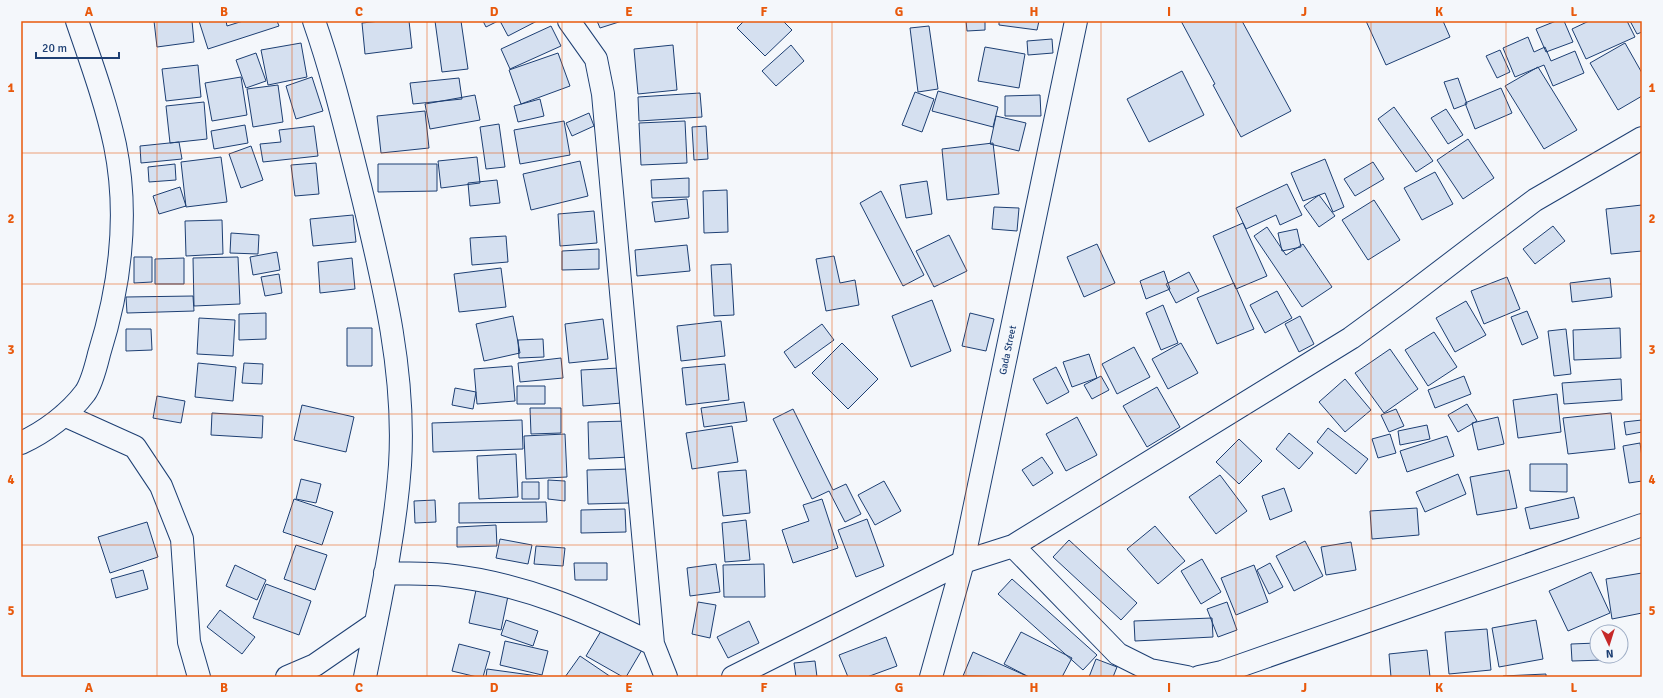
<svg xmlns="http://www.w3.org/2000/svg" width="1663" height="698" font-family="Signika,sans-serif">
  <style>
    .building { fill: #d5e0f0; stroke: #1d3f73 }
    .lines { fill: none; stroke-linecap: round; stroke-linejoin: round }
    .minor-casing { stroke: #1d3f73; stroke-width: 24 }
    .tertiary-casing { stroke: #1d3f73; stroke-width: 24 }
    .minor { stroke: #f4f7fb; stroke-width: 22 }
    .tertiary { stroke: #f4f7fb; stroke-width: 22 }
    .grid { fill: none; stroke: #e8590c; stroke-width: 1; stroke-opacity: 0.55 }
    .labels { text-anchor: middle; stroke-width: 3; stroke-linejoin: round; paint-order: stroke }
    .street-label { font-size: 10px; fill: #1d3f73; stroke: #f4f7fb }
    .neatline { fill: none; stroke: #e8590c; stroke-width: 1.5 }
    .grid-label { font-size: 13px; text-anchor: middle; font-weight: bold; fill: #e8590c }
  </style>
  <rect width="100%" height="100%" fill="#f4f7fb"/>
  <!-- building -->
  <path class="building" d="M154,21H192L194,42L157,47Z
    M199,21H226L227,26L243,21H277L279,26L208,49Z
    M380,21H409L412,48L365,54L362,23Z
    M435,21H461L468,69L442,72Z
    M483,21H498L486,27Z
    M500,21H537L508,36Z
    M597,21H622L600,28Z
    M744,21H783L792,30L765,56L737,28Z
    M966,21H985V30L967,31Z
    M999,21H1039L1037,30L999,25Z
    M1181,21H1242L1291,111L1241,137L1213,85L1215,84Z
    M1366,21H1443L1450,37L1386,65Z
    M1556,21H1564L1573,42L1546,52L1536,29Z
    M1589,21H1627L1635,37L1586,59L1572,29Z
    M1630,21H1642V32L1637,34Z
    M551,26L561,46L510,69L501,49Z
    M929,26L938,89L918,92L910,28Z
    M1528,37L1534,52L1545,47L1551,61L1575,51L1584,73L1553,86L1544,65L1515,77L1503,48Z
    M1052,39L1053,53L1028,55L1027,41Z
    M301,43L307,77L268,85L261,50Z
    M1625,43L1642,73V96L1618,110L1590,63Z
    M673,45L677,90L638,94L634,49Z
    M791,45L804,61L776,86L762,71Z
    M985,47L1025,54L1019,88L978,81Z
    M1500,50L1510,72L1497,78L1486,56Z
    M256,53L266,81L246,88L236,60Z
    M558,53L570,86L521,104L509,70Z
    M198,65L201,97L166,101L162,69Z
    M1538,67L1577,130L1544,149L1505,86Z
    M1182,71L1204,115L1149,142L1127,99Z
    M241,77L247,115L212,121L205,83Z
    M312,77L323,111L296,119L286,86Z
    M459,78L462,99L413,104L410,83Z
    M1458,78L1467,104L1454,109L1444,82Z
    M278,85L283,122L253,127L247,89Z
    M1501,88L1512,113L1475,129L1465,103Z
    M938,91L998,107L993,127L932,111Z
    M915,92L934,99L922,132L902,125Z
    M700,93L702,117L639,121L638,97Z
    M475,95L480,120L430,129L425,104Z
    M1040,95L1041,116H1005V96Z
    M540,99L544,116L518,122L514,106Z
    M204,102L207,139L170,143L166,106Z
    M1394,107L1433,161L1416,172L1378,119Z
    M1446,109L1463,135L1448,144L1431,118Z
    M425,111L429,148L381,153L377,116Z
    M589,113L594,126L572,136L566,123Z
    M996,116L1026,123L1019,151L990,144Z
    M564,121L570,155L520,164L514,130Z
    M685,121L687,163L641,165L639,123Z
    M499,124L505,167L486,169L480,127Z
    M245,125L248,143L214,149L211,131Z
    M314,126L318,156L263,162L260,144L281,142L279,130Z
    M706,126L708,159L694,160L692,127Z
    M1468,139L1494,178L1463,199L1437,160Z
    M179,142L182,159L141,163L140,146Z
    M993,143L999,194L947,200L942,149Z
    M251,146L263,180L241,188L229,154Z
    M221,157L227,202L186,207L181,162Z
    M477,157L480,183L441,188L438,161Z
    M1325,159L1344,207L1333,212L1325,193L1303,201L1291,173Z
    M580,161L588,196L531,210L523,174Z
    M1373,162L1384,179L1355,196L1344,179Z
    M316,163L319,194L295,196L291,165Z
    M175,164L176,180L149,182L148,167Z
    M378,164H437V191L378,192Z
    M1435,172L1453,204L1422,220L1404,188Z
    M689,178V197L652,198L651,180Z
    M497,180L500,203L470,206L468,183Z
    M927,181L932,214L906,218L900,185Z
    M1287,184L1302,215L1280,225L1276,215L1246,229L1236,208Z
    M180,187L186,206L159,214L153,196Z
    M727,190L728,232L704,233L703,191Z
    M881,191L924,275L903,286L860,203Z
    M1319,195L1335,216L1319,227L1304,206Z
    M687,199L689,218L655,222L652,202Z
    M1374,200L1400,240L1368,260L1342,220Z
    M1642,205V251L1611,254L1606,209Z
    M994,207L1019,208L1017,231L992,229Z
    M594,211L597,243L560,246L558,214Z
    M353,215L356,242L313,246L310,219Z
    M222,220L223,254L186,256L185,221Z
    M1243,223L1267,276L1236,289L1213,236Z
    M1553,226L1565,241L1535,264L1523,249Z
    M1267,227L1286,255L1303,244L1332,287L1302,307L1254,236Z
    M1297,229L1301,247L1282,251L1278,233Z
    M231,233L259,235L258,254L230,253Z
    M949,235L967,271L934,287L916,251Z
    M506,236L508,262L472,265L470,238Z
    M1097,244L1115,283L1084,297L1067,257Z
    M687,245L690,271L637,276L635,250Z
    M599,249V269L562,270V251Z
    M277,252L280,270L253,275L250,257Z
    M834,256L840,283L855,280L859,305L826,311L816,259Z
    M134,257H152V282L134,283Z
    M238,257L240,304L194,306L193,258Z
    M184,258V284H155V259Z
    M352,258L355,289L320,293L318,262Z
    M731,264L734,315L714,316L711,265Z
    M501,268L506,307L459,312L454,274Z
    M1164,271L1170,289L1146,299L1140,281Z
    M1189,272L1199,291L1176,303L1166,284Z
    M279,274L282,293L265,296L261,277Z
    M1507,277L1520,309L1484,324L1471,291Z
    M1610,278L1612,297L1572,302L1570,283Z
    M1234,283L1254,329L1217,344L1197,298Z
    M1277,291L1292,318L1265,333L1250,305Z
    M193,296L194,311L127,313L126,297Z
    M932,300L951,351L911,367L892,316Z
    M1466,301L1486,335L1455,352L1436,318Z
    M1163,305L1178,343L1161,350L1146,313Z
    M1527,311L1538,338L1522,345L1511,317Z
    M266,313V339L239,340V314Z
    M970,313L994,319L986,351L962,346Z
    M513,316L520,353L484,361L476,324Z
    M1300,316L1314,344L1299,352L1285,324Z
    M199,318L235,320L233,356L197,354Z
    M603,319L608,359L569,363L565,324Z
    M721,321L725,356L681,361L677,326Z
    M822,324L834,340L795,368L784,352Z
    M347,328H372V366H347Z
    M1620,328L1621,358L1574,360L1573,330Z
    M126,329H151L152,350L126,351Z
    M1566,329L1571,374L1554,376L1548,331Z
    M1434,332L1457,367L1428,386L1405,350Z
    M543,339L544,357L519,358L518,340Z
    M842,343L878,379L848,409L812,373Z
    M1181,343L1198,373L1168,389L1152,359Z
    M1134,347L1150,377L1117,394L1102,364Z
    M1390,349L1418,389L1384,413L1355,373Z
    M1089,354L1097,378L1072,387L1063,362Z
    M561,358L563,378L520,382L518,363Z
    M198,363L236,367L233,401L195,397Z
    M244,363L263,364L262,384L242,383Z
    M725,364L729,400L686,405L682,368Z
    M512,366L515,401L477,404L474,369Z
    M1056,367L1069,392L1047,404L1033,379Z
    M619,368L622,403L583,406L581,370Z
    M1101,376L1109,390L1092,399L1084,385Z
    M1464,376L1471,394L1435,408L1428,390Z
    M1345,379L1371,410L1345,432L1319,402Z
    M1621,379L1622,400L1564,404L1562,383Z
    M517,386H545V404H517Z
    M1157,387L1180,427L1147,447L1123,406Z
    M455,388L476,392L473,409L452,405Z
    M1557,394L1561,432L1518,438L1513,400Z
    M157,396L185,401L181,423L153,418Z
    M744,402L747,421L704,427L701,408Z
    M1467,404L1477,421L1458,432L1448,415Z
    M302,405L354,417L346,452L294,440Z
    M530,408H561V433L531,434Z
    M793,409L833,490L846,484L861,514L845,522L829,491L812,499L773,419Z
    M1396,409L1404,426L1389,432L1381,415Z
    M212,413L263,416L262,438L211,435Z
    M1611,413L1615,449L1568,454L1563,418Z
    M1077,417L1097,455L1066,471L1046,434Z
    M1498,417L1504,444L1478,450L1472,423Z
    M522,420L523,449L433,452L432,423Z
    M1642,420V432L1626,435L1624,422Z
    M628,421L630,457L589,459L588,422Z
    M1427,425L1430,439L1400,445L1398,431Z
    M732,426L738,462L692,469L686,433Z
    M1328,428L1368,459L1356,474L1317,442Z
    M1289,433L1313,453L1299,469L1276,449Z
    M565,434L567,477L526,479L524,436Z
    M1390,434L1396,453L1378,458L1372,439Z
    M1447,436L1454,456L1407,472L1400,451Z
    M1239,439L1262,461L1239,484L1216,462Z
    M1640,443L1642,457V481L1629,483L1623,446Z
    M516,454L518,497L479,499L477,456Z
    M1042,457L1053,473L1033,486L1022,470Z
    M1530,464H1567V492L1530,491Z
    M628,469L630,503L588,504L587,470Z
    M746,470L750,513L723,516L718,472Z
    M1509,470L1517,508L1477,515L1470,477Z
    M1458,474L1466,494L1425,512L1416,492Z
    M1220,475L1247,511L1216,534L1189,497Z
    M301,479L321,484L316,503L296,499Z
    M548,480L565,481V501L548,499Z
    M884,481L901,511L875,525L858,495Z
    M522,482H539V499H522Z
    M1284,488L1292,511L1270,520L1262,496Z
    M1574,497L1579,518L1530,529L1525,508Z
    M294,499L333,512L322,545L283,532Z
    M822,499L838,548L793,563L782,530L809,521L803,505Z
    M435,500L436,522L415,523L414,501Z
    M546,502L547,522L459,523V503Z
    M1417,508L1419,535L1372,539L1370,511Z
    M625,509L626,532L581,533V510Z
    M867,519L884,566L856,577L838,530Z
    M746,520L750,560L725,562L722,523Z
    M147,522L158,557L110,573L98,537Z
    M496,525L497,546L457,547V527Z
    M1155,526L1185,561L1158,584L1127,549Z
    M500,539L532,545L528,564L496,558Z
    M1069,540L1137,603L1121,620L1053,557Z
    M1305,541L1323,576L1294,591L1276,556Z
    M1351,542L1356,570L1326,575L1321,547Z
    M296,545L327,555L315,590L284,579Z
    M536,546L565,548L563,566L534,564Z
    M1202,559L1221,592L1201,604L1181,571Z
    M574,563H607V580H575Z
    M1270,563L1283,587L1269,594L1257,570Z
    M716,564L720,592L690,596L687,568Z
    M764,564L765,597H724L723,565Z
    M235,565L266,580L257,600L226,586Z
    M1254,565L1268,602L1236,615L1221,578Z
    M143,570L148,589L116,598L111,579Z
    M1591,572L1610,613L1568,631L1549,591Z
    M1642,573V613L1612,619L1606,579Z
    M1012,579L1097,655L1083,670L998,594Z
    M266,584L311,601L299,635L253,618Z
    M476,590L508,596L501,630L469,623Z
    M698,602L716,605L710,638L692,634Z
    M1227,602L1237,630L1218,637L1207,609Z
    M220,610L255,637L242,654L207,627Z
    M1212,618L1213,637L1135,641L1134,621Z
    M506,620L538,631L533,646L501,635Z
    M1536,620L1543,659L1499,667L1492,628Z
    M607,621L646,643L626,677H623L586,656Z
    M749,621L759,643L728,658L717,637Z
    M1487,629L1491,670L1449,674L1445,632Z
    M1021,632L1072,658L1062,677H1029L1004,664Z
    M886,637L897,666L867,677H848L839,655Z
    M505,641L548,651L542,675L500,665Z
    M1597,643V656H1604V660L1572,661L1571,644Z
    M459,644L490,652L483,677H477L452,671Z
    M1427,650L1430,677H1391L1389,654Z
    M973,652L1029,677L963,676Z
    M580,656L611,677H565Z
    M1096,659L1117,667L1113,677H1089Z
    M815,661L817,677H796L794,663Z
    M487,669L538,676L537,677H486Z
    M1546,674V677H1503V676Z"/>
  <g class="lines">
    <!-- minor casing -->
    <g class="minor-casing">
      <path id="minor" d="M314,21C333,75 346,131 360,186C382,277 406,370 400,465C395,536 379,607 365,677
        M569,21L596,59L603,94L653,644L666,677
        M64,415L135,447L161,486L182,539L189,642L199,677
        M21,443C45,432 69,414 85,393C92,383 96,366 99,354C120,287 129,214 115,145C106,103 91,62 77,21
        M1013,546L1118,654L1150,670L1187,677
        M385,573C405,574 426,573 446,575C521,583 586,611 653,644
        M287,677L315,665L376,623
        M733,677L963,562L1013,546L1351,338L1403,300L1479,242L1535,200L1642,138
        M1199,677L1222,672L1642,525"/>
    </g>
    <!-- tertiary casing -->
    <g class="tertiary-casing">
      <path id="tertiary" d="M931,677L963,562L1076,21"/>
    </g>
    <!-- minor -->
    <use href="#minor" class="minor"/>
    <!-- tertiary -->
    <use href="#tertiary" class="tertiary"/>
  </g>
  <!-- grid -->
  <path class="grid" d="M157,21V677M292,21V677M427,21V677M562,21V677M697,21V677M832,21V677M966,21V677M1101,21V677M1236,21V677M1371,21V677M1506,21V677M21,153H1642M21,284H1642M21,414H1642M21,545H1642"/>
  <g class="labels">
    <!-- street labels -->
    <g class="street-label">
      <text transform="translate(1007 350) rotate(-78)" y="4">Gada Street</text>
    </g>
  </g>
  <!-- border -->
  <rect width="1663" height="698" fill="none" stroke="#f4f7fb" stroke-width="44"/>
  <!-- north arrow -->
  <g transform="translate(1609 644) rotate(176)"><circle r="19" fill="#f4f7fb" stroke="#9eadc5"/>
  <path d="M0-3L7 15L0 10L-7 15Z" fill="#c62828"/>
  <text y="-6" font-size="11" font-weight="bold" text-anchor="middle" fill="#1d3f73">N</text>
  </g>
  <!-- scale -->
  <path d="M36 52v6h83v-6" fill="none" stroke="#1d3f73" stroke-width="2"/>
  <text x="42" y="52" font-size="12" fill="#1d3f73" stroke="#f4f7fb" stroke-width="3" paint-order="stroke">20 m</text>
  <rect x="22" y="22" width="1619" height="654" class="neatline"/>
  <g class="grid-label">
    <text x="89" y="16">A</text>
    <text x="224" y="16">B</text>
    <text x="359" y="16">C</text>
    <text x="494" y="16">D</text>
    <text x="629" y="16">E</text>
    <text x="764" y="16">F</text>
    <text x="899" y="16">G</text>
    <text x="1034" y="16">H</text>
    <text x="1169" y="16">I</text>
    <text x="1304" y="16">J</text>
    <text x="1439" y="16">K</text>
    <text x="1574" y="16">L</text>
    <text x="11" y="92">1</text>
    <text x="1652" y="92">1</text>
    <text x="11" y="223">2</text>
    <text x="1652" y="223">2</text>
    <text x="11" y="354">3</text>
    <text x="1652" y="354">3</text>
    <text x="11" y="484">4</text>
    <text x="1652" y="484">4</text>
    <text x="11" y="615">5</text>
    <text x="1652" y="615">5</text>
    <text x="89" y="692">A</text>
    <text x="224" y="692">B</text>
    <text x="359" y="692">C</text>
    <text x="494" y="692">D</text>
    <text x="629" y="692">E</text>
    <text x="764" y="692">F</text>
    <text x="899" y="692">G</text>
    <text x="1034" y="692">H</text>
    <text x="1169" y="692">I</text>
    <text x="1304" y="692">J</text>
    <text x="1439" y="692">K</text>
    <text x="1574" y="692">L</text>
  </g>
</svg>
